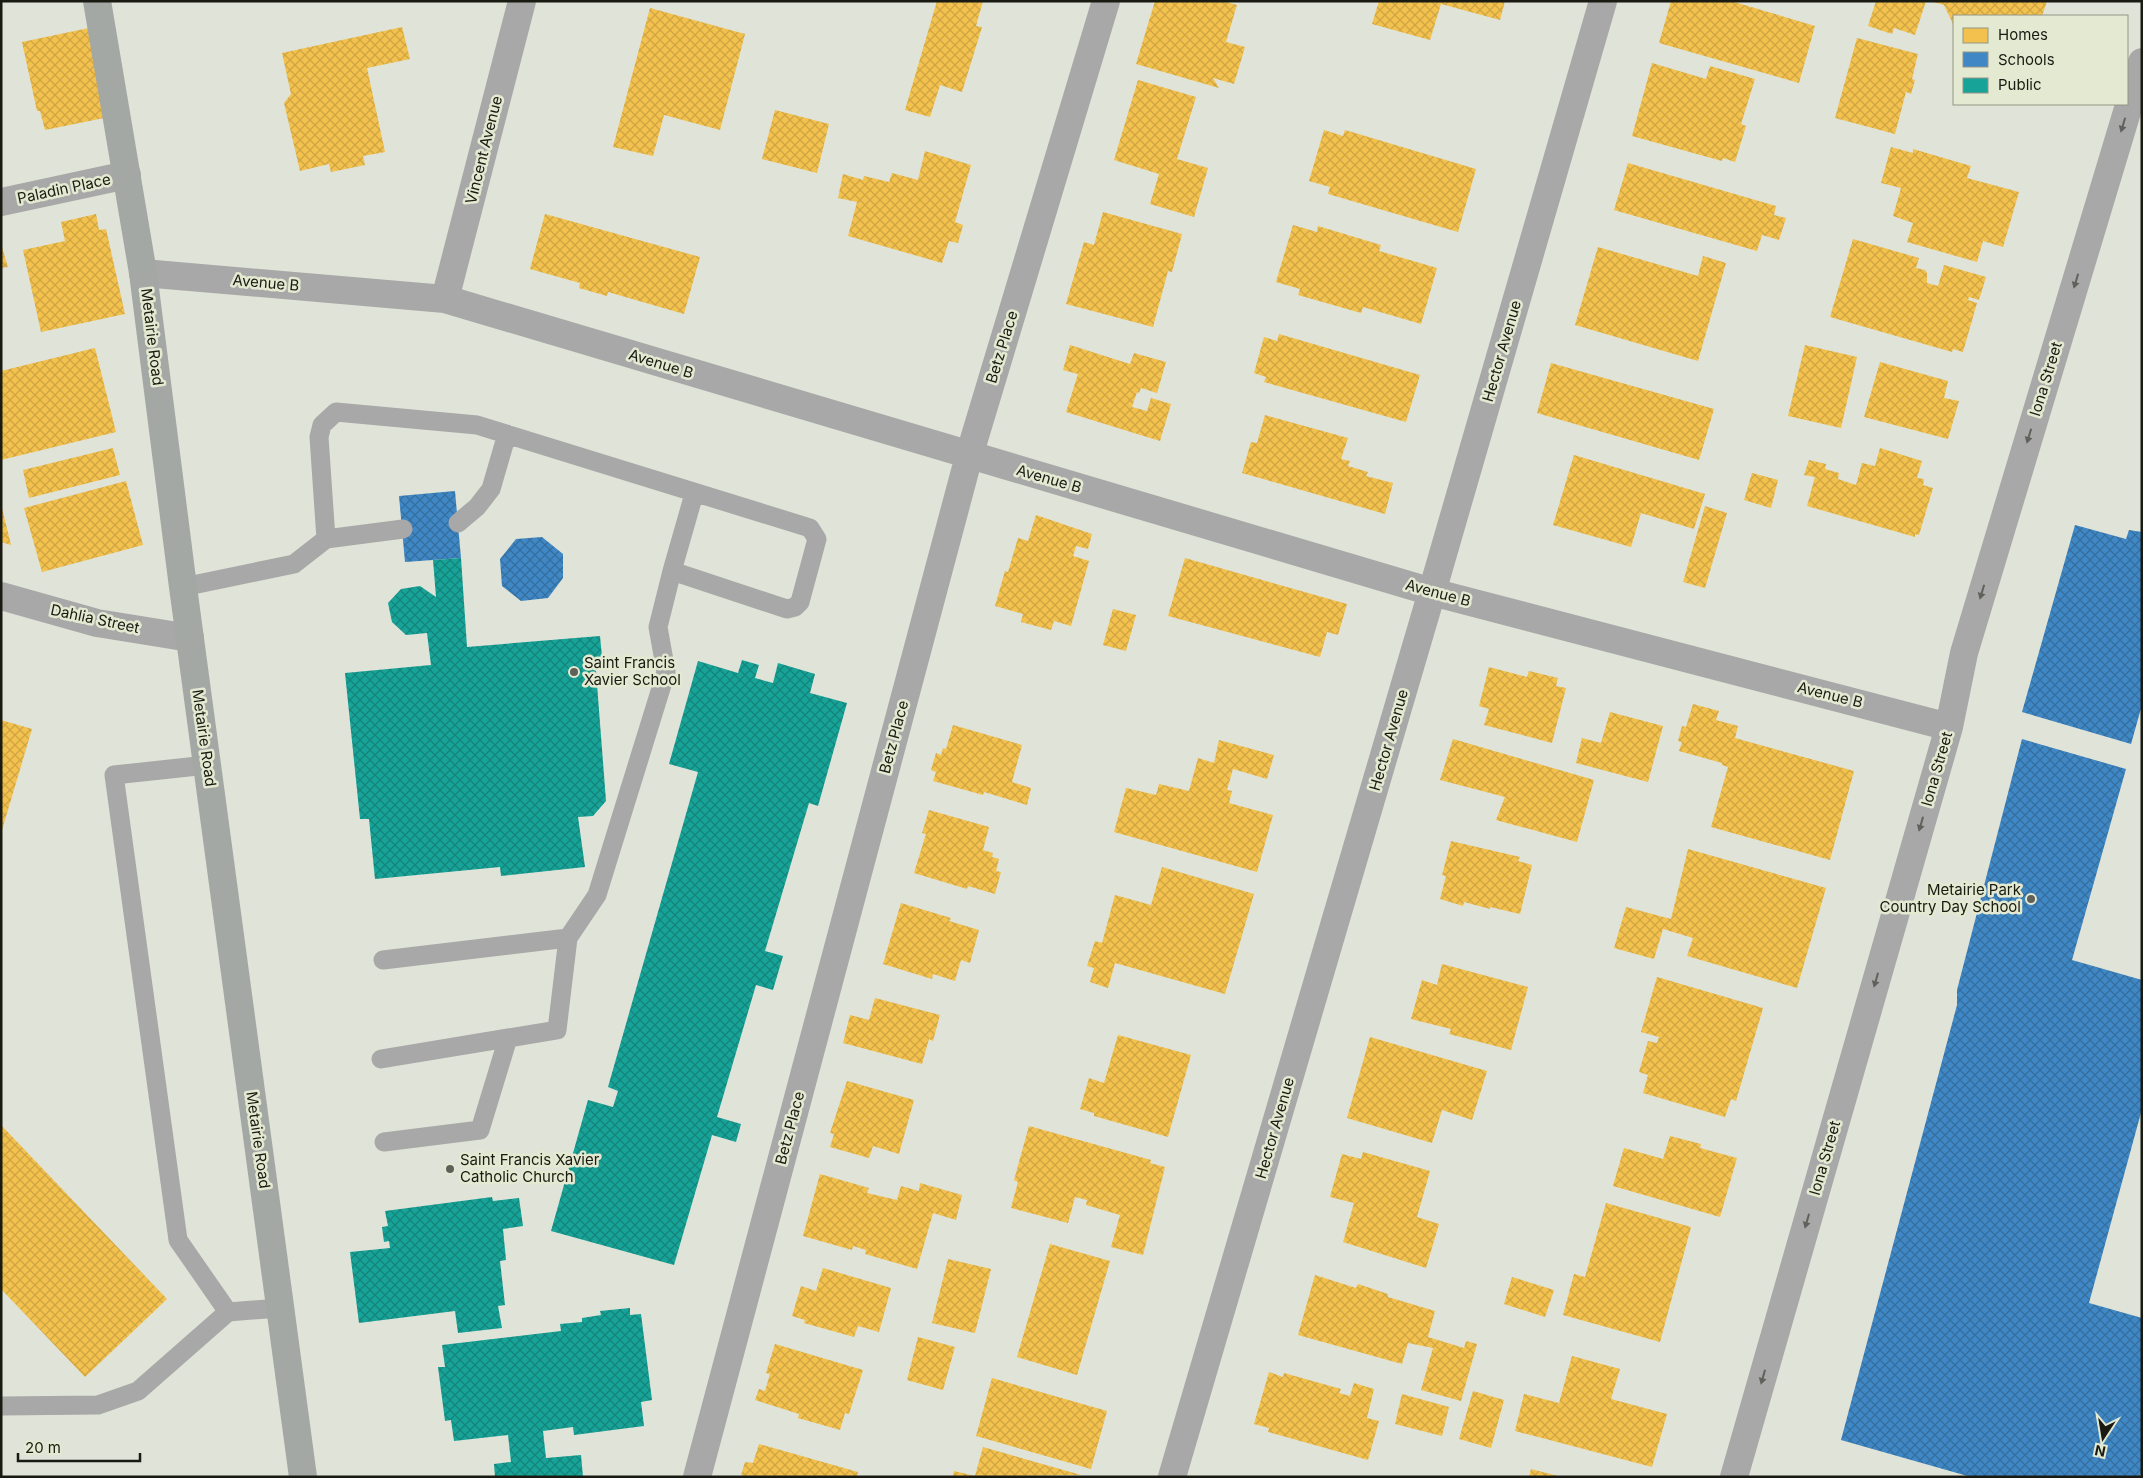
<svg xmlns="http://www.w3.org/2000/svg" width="2143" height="1478" font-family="Inter,sans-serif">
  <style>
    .homes { fill: url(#homes-cross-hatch) }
    .schools { fill: url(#schools-cross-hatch) }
    .public { fill: url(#public-cross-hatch) }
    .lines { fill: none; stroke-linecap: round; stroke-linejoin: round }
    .service { stroke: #a7a8a7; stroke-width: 19 }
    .minor { stroke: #a7a8a7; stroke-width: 28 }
    .secondary { stroke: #a4a8a5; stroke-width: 28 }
    .oneway { fill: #60615c }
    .poi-dot { fill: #5f6057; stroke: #e4e9d1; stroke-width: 2 }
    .labels { text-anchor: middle; stroke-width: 5; stroke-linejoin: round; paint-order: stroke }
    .street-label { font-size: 15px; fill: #191a12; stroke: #e4e9d1 }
    .poi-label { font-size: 15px; fill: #191a12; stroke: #e4e9d1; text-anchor: start }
  </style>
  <defs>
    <pattern id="homes-cross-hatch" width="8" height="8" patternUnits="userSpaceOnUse" patternTransform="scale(1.25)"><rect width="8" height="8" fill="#f2c14e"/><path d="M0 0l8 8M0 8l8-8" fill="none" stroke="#cfa543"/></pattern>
    <pattern id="schools-cross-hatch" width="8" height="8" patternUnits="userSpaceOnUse" patternTransform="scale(1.25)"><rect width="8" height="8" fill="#3f88c5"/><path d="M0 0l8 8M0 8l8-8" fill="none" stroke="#346e9f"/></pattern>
    <pattern id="public-cross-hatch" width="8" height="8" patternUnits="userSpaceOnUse" patternTransform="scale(1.25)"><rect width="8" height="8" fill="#17a398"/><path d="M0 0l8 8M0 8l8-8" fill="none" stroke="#14847b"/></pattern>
  </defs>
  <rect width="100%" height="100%" fill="#e0e3d7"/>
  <!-- homes -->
  <path class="homes" d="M937,1H983L976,26L982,27L962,92L940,85L930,117L905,110Z
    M1155,1H1223L1237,5L1226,42L1245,47L1234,84L1213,78L1219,88L1136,64Z
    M1379,1H1505L1500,20L1441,4L1430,40L1372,24Z
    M1671,1H1731L1815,26L1799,83L1659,43Z
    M1876,1H1926L1915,35L1894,28L1892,34L1868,26Z
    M2047,1L2042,16H1954V26L1944,5L1933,2Z
    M650,8L745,34L720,130L664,115L653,156L613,147Z
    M402,27L410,59L367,68L385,152L363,156L365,165L331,172L329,164L300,171L284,103L291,94L282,53Z
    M89,28L104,118L45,130L40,111H37L22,42Z
    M1857,38L1918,54L1912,79L1915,80L1911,94L1906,92L1895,134L1835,118Z
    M1652,63L1706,79L1710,66L1755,79L1741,124L1746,126L1735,162L1723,158L1722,161L1632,136Z
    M1138,80L1196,97L1177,159L1208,168L1194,217L1150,204L1159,174L1114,160Z
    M775,110L829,124L817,173L762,159Z
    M1324,130L1343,136L1345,130L1476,169L1458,232L1328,194L1330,187L1309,181Z
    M1891,147L1913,153V149L1971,166L1967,178L2019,192L2003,247L1983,241L1977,262L1907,242L1913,223L1893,216L1901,188L1881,183Z
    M925,151L971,165L955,222L963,225L958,243L949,241L942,263L848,236L857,202L838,198L843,174L863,180L864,176L889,182L892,173L918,180Z
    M1628,163L1776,206L1774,215L1786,218L1779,240L1762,235L1757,251L1614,210Z
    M1103,212L1182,234L1172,272L1168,271L1153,327L1066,304L1084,242L1094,245Z
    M96,214L99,230L106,229L125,314L41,332L23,250L65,241L61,222Z
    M545,214L700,257L684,314L608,292L607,296L579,288L580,283L530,269Z
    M1293,225L1317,232L1318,226L1381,245L1379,251L1437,268L1421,324L1363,307L1361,313L1298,295L1300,289L1276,282Z
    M1853,239L1919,258L1916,268L1925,270L1927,273V283L1938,286L1944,265L1986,277L1979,300L1969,297L1968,300L1977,303L1963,352L1953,349L1952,352L1830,317Z
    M1,244L8,267L1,268Z
    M1598,247L1698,276L1703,256L1726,263L1698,361L1575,325Z
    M1279,334L1420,375L1406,422L1264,382L1266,377L1254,373L1264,337L1277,341Z
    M1070,345L1130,364L1134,353L1166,362L1157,393L1141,388L1139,393L1137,392L1132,407L1147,411L1151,398L1171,404L1160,441L1066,412L1078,374L1063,370Z
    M1805,345L1857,357L1841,428L1788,416Z
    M95,348L116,432L1,460V371Z
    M1880,362L1948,381L1944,398L1959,401L1948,439L1864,417Z
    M1551,363L1714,409L1699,460L1537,413Z
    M1265,415L1348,438L1341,459L1350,461L1348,466L1368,472L1366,476L1393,483L1385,514L1242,473L1251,442L1257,443Z
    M113,448L120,475L29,498L23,470Z
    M1880,448L1922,461L1917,478L1924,479L1923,485L1933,488L1919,535L1915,534V537L1807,506L1815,477L1804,475L1809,460L1826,464L1825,469L1839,473L1838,479L1856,485L1862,463L1875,466Z
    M1574,455L1705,494L1694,529L1641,513L1631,547L1553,525Z
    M1752,473L1778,480L1771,508L1744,500Z
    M126,481L143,545L42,572L24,508Z
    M1705,506L1727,513L1705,588L1683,582Z
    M1,508H2L11,545L1,542Z
    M1036,515L1092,534L1088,549L1076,546L1073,556L1089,561L1071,626L1054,621L1051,630L1021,622L1023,614L995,606L1005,571L1008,572L1018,538L1028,541Z
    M1185,558L1347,604L1338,635L1327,632L1320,657L1168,616Z
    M1113,609L1136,615L1126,651L1103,645Z
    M1489,667L1527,677L1529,671L1558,678L1556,686L1566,688L1552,743L1484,725L1489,709L1479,706Z
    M1693,704L1719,711L1716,720L1738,726L1735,738L1854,771L1830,860L1711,827L1728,767L1722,765V763L1679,751L1682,742L1678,741L1682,726L1686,727Z
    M1610,712L1663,726L1648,782L1576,763L1582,738L1601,743Z
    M1,720L32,729L2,830H1Z
    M953,725L1022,745L1012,782L1031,788L1027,805L984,792L983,795L933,781L936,772L931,770L936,753L941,755L943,748L946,749Z
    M1453,739L1594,780L1577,842L1496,820L1505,797L1440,780Z
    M1219,740L1274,755L1267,779L1233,769L1227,790L1232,791L1229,803L1273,815L1257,872L1114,832L1126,788L1156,795L1159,784L1189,791L1198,758L1214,763Z
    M929,810L989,827L983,850L993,853L992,857L999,859L996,871L1001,872L995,894L968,886L967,889L914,873L926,834L922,833Z
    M1451,841L1520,857L1518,861L1532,865L1520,914L1490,907V909L1464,902L1463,906L1440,899L1446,876L1442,875Z
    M1688,849L1826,888L1797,988L1687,956L1693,938L1663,929L1654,959L1614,948L1626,907L1671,919Z
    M1162,867L1254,894L1225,994L1115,963L1108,988L1090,982L1094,968L1087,966L1095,941L1102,943L1115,895L1151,905Z
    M901,903L951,918L949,921L979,930L970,963L961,960L955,981L933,974L932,979L883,964Z
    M1442,964L1528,987L1511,1050L1449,1034L1451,1029L1411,1019L1422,980L1437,985Z
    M1657,977L1763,1008L1736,1101L1731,1099L1725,1117L1643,1093L1648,1075L1639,1072L1648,1041L1657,1043L1659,1037L1641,1032Z
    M875,998L940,1015L933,1041L929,1039L922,1064L843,1043L850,1015L869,1020Z
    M1118,1035L1191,1055L1168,1137L1094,1116V1113L1080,1109L1089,1078L1104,1083Z
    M1370,1037L1487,1071L1472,1120L1442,1110L1432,1143L1347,1118Z
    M847,1081L914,1100L899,1154L873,1146L869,1158L830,1147L834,1134L830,1133Z
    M1,1125L167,1299L85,1377L1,1289Z
    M1029,1126L1151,1160L1150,1163L1165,1167L1143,1255L1111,1247L1120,1215L1086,1205L1087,1200L1075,1197L1068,1223L1011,1208L1018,1182L1014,1180Z
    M1670,1136L1701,1144L1700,1148L1737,1158L1720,1217L1613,1186L1624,1148L1663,1159Z
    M1363,1152L1430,1171L1417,1217L1439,1224L1426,1268L1343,1242L1354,1203L1330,1197L1342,1154L1361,1159Z
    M820,1174L869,1188L867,1193L897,1200L901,1186L919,1191L920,1183L962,1195L956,1220L933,1213L917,1269L865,1254L866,1250L853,1246L852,1250L803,1236Z
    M1606,1203L1691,1227L1660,1342L1563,1315L1574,1274L1585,1277Z
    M1050,1244L1110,1261L1077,1375L1017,1357Z
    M948,1259L991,1269L975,1333L932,1323Z
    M823,1268L891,1288L879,1332L858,1326L854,1337L804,1323L805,1320L792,1316L801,1286L816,1291Z
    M1315,1275L1356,1288L1358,1284L1388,1294V1297L1435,1311L1428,1337L1464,1348L1466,1341L1477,1344L1461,1401L1421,1390L1433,1348L1408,1343L1402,1364L1298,1335Z
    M1512,1277L1554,1290L1545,1317L1504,1304Z
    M918,1337L955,1347L943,1390L907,1380Z
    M775,1344L863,1370L849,1414L845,1413L840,1430L798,1418L799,1414L755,1400L759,1389L765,1391L770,1374L766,1373Z
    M1572,1356L1620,1369L1611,1399L1667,1414L1652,1467L1515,1431L1524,1394L1559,1403Z
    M1269,1372L1283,1377L1284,1373L1341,1389L1339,1393L1350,1396L1354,1383L1374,1389L1367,1418L1379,1421L1368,1460L1268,1432L1269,1428L1254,1424Z
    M992,1378L1107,1411L1091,1469L976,1436Z
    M1473,1391L1504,1400L1491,1448L1459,1439Z
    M1402,1394L1449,1407L1442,1436L1395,1424Z
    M759,1444L858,1472L857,1477H746L741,1475L745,1462L753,1463Z
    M983,1447L1081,1475L953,1477L954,1471L975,1476Z
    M1531,1469L1558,1476V1477H1529Z"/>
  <!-- schools -->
  <path class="schools" d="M455,491L461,558L405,562L399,496Z
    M2075,525L2126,539L2129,530L2142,532V705L2131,744L2022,712Z
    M542,537L563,554V578L548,598L521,601L502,586L500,559L516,539Z
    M2022,739L2126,769L2072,960L2142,980V1109L2089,1303L2142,1318V1470L2140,1477H1971L1841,1440L1957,1005V990Z"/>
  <!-- public -->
  <path class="public" d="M461,558L467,647L600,636L602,657L595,658L606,801L593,816L578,817L585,867L501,876L500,867L375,879L369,819H360L345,673L431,665L427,633L406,635L392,622L388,603L401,589L420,586L436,597L433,560Z
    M742,660L759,665L755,678L773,683L778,663L815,674L810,693L847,703L818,806L809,803L765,951L783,956L773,990L756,985L717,1117L741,1124L736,1142L712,1135L674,1265L551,1231L588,1100L613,1107L618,1091L608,1087L698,772L669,764L698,661L738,673Z
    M492,1197L493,1201L519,1198L523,1226L503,1229L506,1260L500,1261L505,1305L498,1306L502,1328L458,1333L455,1311L359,1323L350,1252L390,1248L389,1241L384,1242L382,1227L388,1226L385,1211Z
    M630,1308V1315L641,1314L652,1400L641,1402L644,1426L574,1435L573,1427L543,1431L546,1458L581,1455L583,1477H495L494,1464L511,1462L508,1435L454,1441L451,1420L445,1421L438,1367H445L442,1345L561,1331L560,1324L582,1322V1318L601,1315L600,1311Z"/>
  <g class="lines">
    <!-- service -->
    <path class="service" d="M458,523L477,507L491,489L507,434
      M326,539L403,529
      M183,587L294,564L326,539L319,437L322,425L336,412L477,425L810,528L817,539L800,602L795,607L787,609L672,571L694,494
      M207,765L114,775L178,1240L228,1312
      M383,960L568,938
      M381,1059L557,1030L568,938L597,895L666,672L658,627L672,571
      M384,1142L480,1130L508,1038
      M1,1406L98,1405L138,1391L228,1312L280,1308"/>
    <!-- minor -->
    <path class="minor" d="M1,202L127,175
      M143,273L445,299L1432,592L1949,727
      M445,299L522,1
      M1,596L97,623L190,638
      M697,1477L969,456L1106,1
      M1172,1477L1432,592L1603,1
      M1734,1477L1949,727L1964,653L2142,62"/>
    <!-- secondary -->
    <path class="secondary" d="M97,1L143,273L183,587L303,1477"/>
  </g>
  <!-- one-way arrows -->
  <defs><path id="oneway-solid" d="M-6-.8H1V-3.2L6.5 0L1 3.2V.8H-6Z" transform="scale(1.25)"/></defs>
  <g class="oneway">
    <use href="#oneway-solid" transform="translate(2123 125) rotate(107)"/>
    <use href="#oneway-solid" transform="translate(2076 281) rotate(107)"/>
    <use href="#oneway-solid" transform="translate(2029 436) rotate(107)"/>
    <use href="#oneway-solid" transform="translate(1982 592) rotate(107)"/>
    <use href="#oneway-solid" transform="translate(1921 824) rotate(106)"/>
    <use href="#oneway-solid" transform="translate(1876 980) rotate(106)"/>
    <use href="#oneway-solid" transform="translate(1807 1221) rotate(106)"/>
    <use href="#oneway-solid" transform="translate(1763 1377) rotate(106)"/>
  </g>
  <!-- markers -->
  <g class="poi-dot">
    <circle cx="574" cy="672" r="5"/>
    <circle cx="2031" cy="899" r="5"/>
    <circle cx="450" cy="1169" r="5"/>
  </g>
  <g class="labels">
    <!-- street labels -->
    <g class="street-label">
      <text transform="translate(484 150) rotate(-76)" y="5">Vincent Avenue</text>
      <text transform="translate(64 189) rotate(-12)" y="5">Paladin Place</text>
      <text transform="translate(266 283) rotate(5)" y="5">Avenue B</text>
      <text transform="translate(152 337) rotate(83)" y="5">Metairie Road</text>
      <text transform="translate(1002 347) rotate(-73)" y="5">Betz Place</text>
      <text transform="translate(1502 351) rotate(-74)" y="5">Hector Avenue</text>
      <text transform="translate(661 364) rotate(17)" y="5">Avenue B</text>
      <text transform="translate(2046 379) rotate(-73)" y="5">Iona Street</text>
      <text transform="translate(1049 479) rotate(16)" y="5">Avenue B</text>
      <text transform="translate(1438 593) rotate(15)" y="5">Avenue B</text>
      <text transform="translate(95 619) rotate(12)" y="5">Dahlia Street</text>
      <text transform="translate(1830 695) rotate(14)" y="5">Avenue B</text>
      <text transform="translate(894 737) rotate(-75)" y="5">Betz Place</text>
      <text transform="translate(204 738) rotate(82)" y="5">Metairie Road</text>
      <text transform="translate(1389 740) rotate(-74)" y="5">Hector Avenue</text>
      <text transform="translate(1937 769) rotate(-74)" y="5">Iona Street</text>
      <text transform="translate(790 1128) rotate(-75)" y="5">Betz Place</text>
      <text transform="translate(1275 1128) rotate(-74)" y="5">Hector Avenue</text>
      <text transform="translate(258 1140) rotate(82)" y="5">Metairie Road</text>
      <text transform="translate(1825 1158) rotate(-74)" y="5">Iona Street</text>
    </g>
    <!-- poi labels -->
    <g class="poi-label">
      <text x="584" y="668">Saint Francis<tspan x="584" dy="17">Xavier School</tspan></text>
      <text x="2021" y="895" text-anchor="end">Metairie Park<tspan x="2021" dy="17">Country Day School</tspan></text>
      <text x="460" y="1165">Saint Francis Xavier<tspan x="460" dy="17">Catholic Church</tspan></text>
    </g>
  </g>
  <!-- border -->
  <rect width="2143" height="1478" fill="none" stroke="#191a12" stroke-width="5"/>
  <!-- legend -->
  <rect x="1953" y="15" width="175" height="90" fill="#e4e9d1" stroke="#939685"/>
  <rect x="1963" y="28" width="25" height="15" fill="#f2c14e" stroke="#939685"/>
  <text x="1998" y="40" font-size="15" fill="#191a12">Homes</text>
  <rect x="1963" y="52" width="25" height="15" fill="#3f88c5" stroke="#939685"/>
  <text x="1998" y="65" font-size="15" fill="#191a12">Schools</text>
  <rect x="1963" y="78" width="25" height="15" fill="#17a398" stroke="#939685"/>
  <text x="1998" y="90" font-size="15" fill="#191a12">Public</text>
  <!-- north arrow -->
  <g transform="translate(2103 1438) rotate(192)" stroke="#e4e9d1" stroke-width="4" paint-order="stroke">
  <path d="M0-4L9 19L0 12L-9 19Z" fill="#191a12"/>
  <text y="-8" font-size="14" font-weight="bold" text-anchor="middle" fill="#191a12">N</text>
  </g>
  <!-- scale -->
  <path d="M18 1453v8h122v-8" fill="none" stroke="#191a12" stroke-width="2.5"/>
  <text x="25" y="1453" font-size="15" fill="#191a12" stroke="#e4e9d1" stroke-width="4" paint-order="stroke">20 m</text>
</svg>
